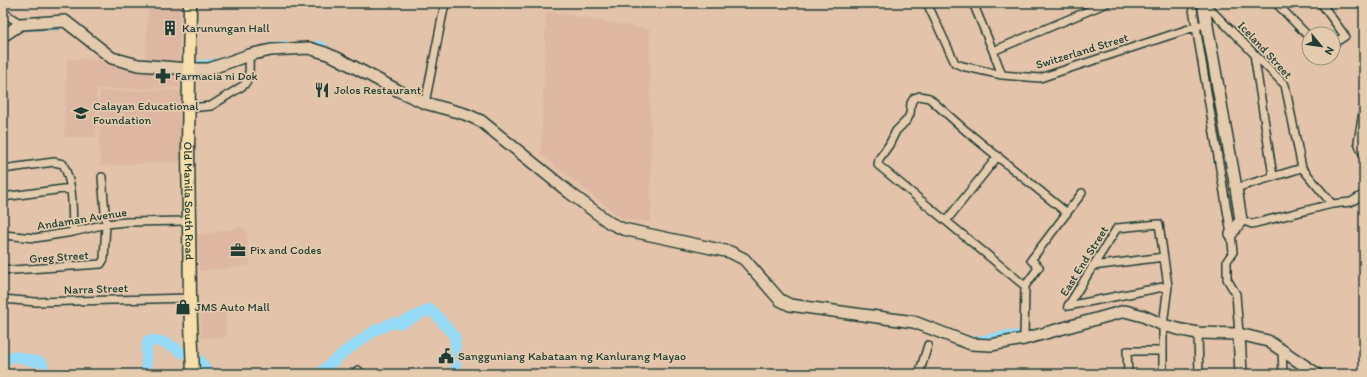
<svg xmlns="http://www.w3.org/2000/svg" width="1367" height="377" font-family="Itim,sans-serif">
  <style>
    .built { fill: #ddb7a2 }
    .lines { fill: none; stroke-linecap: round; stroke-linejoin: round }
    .stream { stroke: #669ba9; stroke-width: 2 }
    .canal { stroke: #95daf7; stroke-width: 7 }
    .river { stroke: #95daf7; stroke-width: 11 }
    .street-casing { stroke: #1f3d34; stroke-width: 10 }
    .secondary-casing { stroke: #1f3d34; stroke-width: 14 }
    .primary-casing { stroke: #1f3d34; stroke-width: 15 }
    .street { stroke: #e5cbad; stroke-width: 7 }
    .secondary { stroke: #e5cbad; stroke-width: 11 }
    .primary { stroke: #f8deab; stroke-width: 12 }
    .labels { text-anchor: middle; stroke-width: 3.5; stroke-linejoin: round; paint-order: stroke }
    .poi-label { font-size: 12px; fill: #1f3d34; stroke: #e5cbad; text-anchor: start }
    .street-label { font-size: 12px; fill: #1f3d34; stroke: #e5cbad }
  </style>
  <rect width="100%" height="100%" fill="#e3c3a9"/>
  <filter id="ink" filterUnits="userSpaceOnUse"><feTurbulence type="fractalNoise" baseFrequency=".025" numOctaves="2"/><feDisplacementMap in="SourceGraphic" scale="8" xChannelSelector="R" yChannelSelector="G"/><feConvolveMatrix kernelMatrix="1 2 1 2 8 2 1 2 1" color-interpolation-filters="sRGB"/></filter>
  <g filter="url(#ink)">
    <!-- built -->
    <path class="built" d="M148,3H181L179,61L146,60Z
      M546,11L650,30L651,222L623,219L541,155Z
      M67,59L108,60L128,69L168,70L180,73V88L97,89L96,137H64Z
      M181,90V161L100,166L99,91Z
      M245,227L250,265L199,271L197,235Z
      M225,308L226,337L201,338L200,309Z"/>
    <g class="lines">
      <!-- stream -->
      <path class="stream" d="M16,34L23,30L59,29"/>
      <!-- canal -->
      <path class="canal" d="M318,44L324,46
        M270,46L285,44
        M197,64L218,62
        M974,340L1008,334H1029"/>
      <!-- river -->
      <path class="river" d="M3,361L14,356L42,363L47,374
        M201,361L208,374
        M145,374C148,361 145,353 148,341C159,339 173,345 182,353
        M319,374L343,353L374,331L392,323H401L431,309L455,337L456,374"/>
      <!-- street casing -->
      <g class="street-casing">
        <path id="street" d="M927,3L955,63L962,66L1002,75L1040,78L1207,23
          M973,3L993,51L1002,75
          M1192,3L1231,234L1233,252L1227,261V279L1236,294L1239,334
          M1204,3L1285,85L1302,168
          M1276,3L1309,37
          M1321,3L1345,36L1333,44
          M3,11L10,17L21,24
          M993,51L1107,3
          M1254,54L1273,176
          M425,103L445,3
          M1364,106L1358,142L1361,150L1364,154
          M189,108L211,106L244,85C251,77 249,66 249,55
          M3,169L54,162L63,164C74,185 72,209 73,232
          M1236,188L1302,168L1332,204
          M3,197L71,188
          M1241,220L1252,224L1332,204L1351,202L1364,194
          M946,221L998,156
          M3,235L35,238L73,232L106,224L126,222L189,221
          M1092,266L1164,257
          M3,269L13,270L101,264L104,259L106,224L102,177
          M1025,286L878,165L879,159L889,145L896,131L907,120L910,114L911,103L914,98L920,96L929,98L965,130L1067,213
          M3,299L36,302L190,298
          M1068,306L1117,228L1159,224L1168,286L1163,325V374
          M1068,306L1168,286
          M1198,333L1199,374
          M1024,339L1025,286L1039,267L1031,260L1082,193
          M1282,349L1283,374
          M354,374L358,370L362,374
          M919,374L928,345
          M1128,374L1127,351H1162"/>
      </g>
      <!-- secondary casing -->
      <g class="secondary-casing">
        <path id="secondary" d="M1203,3L1236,188L1241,220L1231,234
          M3,36L21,24L65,21L112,58L138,65L189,69H209L249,55L271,50L309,48L325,53L337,58L399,91L425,103L465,114L481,121L570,193L610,223L623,229L730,252L744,259L780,300L790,305L914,322L971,344L991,345L1024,339L1125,311L1143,316L1163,325L1182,330L1198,333L1239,334L1268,341L1317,374
          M1239,334L1241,374"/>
      </g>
      <!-- primary casing -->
      <g class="primary-casing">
        <g id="primary">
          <path id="s1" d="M190,3L188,150L190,298L193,374"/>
        </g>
      </g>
      <!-- street -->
      <use href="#street" class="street"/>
      <!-- secondary -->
      <use href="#secondary" class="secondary"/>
      <!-- primary -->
      <use href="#primary" class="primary"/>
    </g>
  </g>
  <!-- icons -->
  <defs>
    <g id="building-bare" transform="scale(1.2)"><path d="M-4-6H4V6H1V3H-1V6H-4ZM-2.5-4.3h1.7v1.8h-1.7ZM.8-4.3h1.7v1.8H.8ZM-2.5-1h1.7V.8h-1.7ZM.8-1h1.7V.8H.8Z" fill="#1f3d34" stroke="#e5cbad" stroke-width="2.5" paint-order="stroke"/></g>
    <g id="pharmacy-bare" transform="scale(1.2)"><path d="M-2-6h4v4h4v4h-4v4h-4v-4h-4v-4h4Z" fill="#1f3d34" stroke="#e5cbad" stroke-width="2.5" paint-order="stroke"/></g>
    <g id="restaurant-bare" transform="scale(1.2)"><path d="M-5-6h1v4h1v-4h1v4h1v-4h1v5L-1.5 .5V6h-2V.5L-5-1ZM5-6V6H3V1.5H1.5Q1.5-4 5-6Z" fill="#1f3d34" stroke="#e5cbad" stroke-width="2.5" paint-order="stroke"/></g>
    <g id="university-bare" transform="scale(1.2)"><path d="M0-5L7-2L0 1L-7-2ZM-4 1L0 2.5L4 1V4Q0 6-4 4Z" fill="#1f3d34" stroke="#e5cbad" stroke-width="2.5" paint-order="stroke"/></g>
    <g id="office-bare" transform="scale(1.2)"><path d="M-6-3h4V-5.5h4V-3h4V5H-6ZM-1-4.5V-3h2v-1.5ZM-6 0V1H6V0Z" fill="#1f3d34" stroke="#e5cbad" stroke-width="2.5" paint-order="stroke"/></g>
    <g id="shop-bare" transform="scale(1.2)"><path d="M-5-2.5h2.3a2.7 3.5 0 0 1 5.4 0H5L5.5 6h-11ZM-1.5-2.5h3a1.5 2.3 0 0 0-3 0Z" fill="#1f3d34" stroke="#e5cbad" stroke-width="2.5" paint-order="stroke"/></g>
    <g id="civic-bare" transform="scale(1.2)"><path d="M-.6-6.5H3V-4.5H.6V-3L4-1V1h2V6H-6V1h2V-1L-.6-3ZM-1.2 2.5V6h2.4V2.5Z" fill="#1f3d34" stroke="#e5cbad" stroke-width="2.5" paint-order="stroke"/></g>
  </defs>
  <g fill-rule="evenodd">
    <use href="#building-bare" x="170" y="28"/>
    <use href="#pharmacy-bare" x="163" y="76"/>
    <use href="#restaurant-bare" x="322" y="90"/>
    <use href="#university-bare" x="81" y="113"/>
    <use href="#office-bare" x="238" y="250"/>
    <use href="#shop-bare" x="183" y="307"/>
    <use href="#civic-bare" x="446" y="356"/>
  </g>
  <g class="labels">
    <!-- poi labels -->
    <g class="poi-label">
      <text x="182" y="32">Karunungan Hall</text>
      <text x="175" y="80">Farmacia ni Dok</text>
      <text x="334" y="94">Jolos Restaurant</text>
      <text x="93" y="110">Calayan Educational<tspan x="93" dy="14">Foundation</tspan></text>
      <text x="250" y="254">Pix and Codes</text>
      <text x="195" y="311">JMS Auto Mall</text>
      <text x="458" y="360">Sangguniang Kabataan ng Kanlurang Mayao</text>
    </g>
    <!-- street labels -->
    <g class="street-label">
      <text transform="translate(1265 50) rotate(47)" y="4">Iceland Street</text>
      <text transform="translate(1082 51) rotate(-17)" y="4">Switzerland Street</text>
      <text dy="4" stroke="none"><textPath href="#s1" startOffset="198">Old Manila South Road</textPath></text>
      <text transform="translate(82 219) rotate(-9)" y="4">Andaman Avenue</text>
      <text transform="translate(59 257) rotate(-4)" y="4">Greg Street</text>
      <text transform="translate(1084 261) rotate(-58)" y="4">East End Street</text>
      <text transform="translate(96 289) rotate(-2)" y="4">Narra Street</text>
    </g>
  </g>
  <!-- margin -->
  <rect width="1367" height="377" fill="none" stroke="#e5cbad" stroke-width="16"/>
  <rect x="8" y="8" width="1351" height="361" fill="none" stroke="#1f3d34" stroke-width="1.5" filter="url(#ink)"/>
  <!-- north arrow -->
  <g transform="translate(1321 46) rotate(119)"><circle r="19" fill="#e5cbad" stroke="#96927d"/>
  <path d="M0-3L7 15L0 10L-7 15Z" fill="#1f3d34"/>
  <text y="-6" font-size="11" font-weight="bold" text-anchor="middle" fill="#1f3d34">N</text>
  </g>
</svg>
